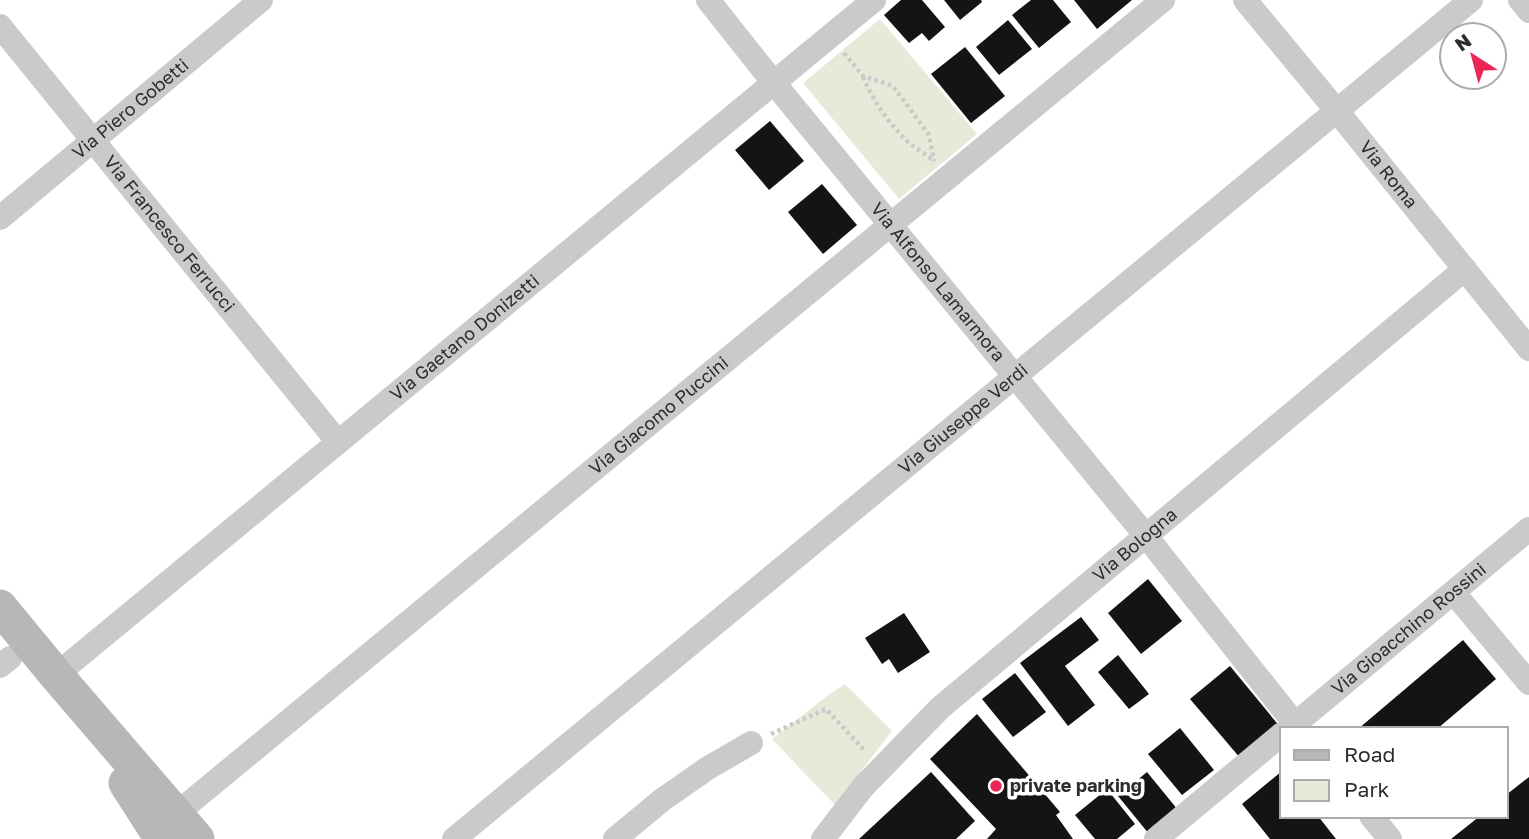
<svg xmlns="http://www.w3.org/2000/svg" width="1529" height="839" font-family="'Golos Text',sans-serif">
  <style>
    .green { fill: #e6ebd9 }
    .building { fill: #141414 }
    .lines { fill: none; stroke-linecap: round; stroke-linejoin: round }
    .path { stroke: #cacaca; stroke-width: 4.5; stroke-dasharray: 3.5 3.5; stroke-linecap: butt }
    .street { stroke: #cacaca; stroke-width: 24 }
    .secondary { stroke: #b7b7b7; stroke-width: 35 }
    .poi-dot { fill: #ed2557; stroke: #fff; stroke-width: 2.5 }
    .labels { text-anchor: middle; stroke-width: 7; stroke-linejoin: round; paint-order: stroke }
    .street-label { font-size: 18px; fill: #2d2d2d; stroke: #fff }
    .poi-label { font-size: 18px; font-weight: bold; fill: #2d2d2d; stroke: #fff; text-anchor: start }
  </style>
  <rect width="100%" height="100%" fill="#fff"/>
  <!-- green -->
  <path class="green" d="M880,19L977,134L899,199L803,83Z
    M845,684L892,731L835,805L772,739L827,696Z"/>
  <!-- building -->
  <path class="building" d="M901,0H922L945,27L929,41L922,33L909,43L884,15Z
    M944,0H981L982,2L960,20Z
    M1031,0H1053L1071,22L1039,48L1012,15Z
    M1074,0H1132L1097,29Z
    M1008,20L1032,49L999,75L976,47Z
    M965,47L1005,96L971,123L931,74Z
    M770,121L804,161L769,190L735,150Z
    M822,184L857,225L823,254L788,212Z
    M1148,579L1182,621L1141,654L1108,613Z
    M904,613L930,652L898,673L889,659L882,664L865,638Z
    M1081,617L1099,640L1065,666L1095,705L1068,726L1020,663Z
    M1463,640L1496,679L1437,729H1358Z
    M1118,655L1149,694L1129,709L1098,672Z
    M1230,666L1281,728L1241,759L1190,699Z
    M1015,673L1046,712L1013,737L982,699Z
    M977,714L1060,812L1056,815L1073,839H987L996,829L930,759Z
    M1180,728L1214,770L1182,795L1148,754Z
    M1282,771V816H1318L1336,839H1270L1242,804Z
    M931,772L975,821L956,839H859Z
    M1147,772L1178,810L1149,834L1118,796Z
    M1529,777V839H1451L1480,816H1506V795Z
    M1107,789L1135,824L1117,839H1095L1075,815Z"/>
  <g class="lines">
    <!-- path -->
    <path class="path" d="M844,53L863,76L893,86L929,135L934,161
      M863,77C872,98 885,118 901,135C910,145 922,152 933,160
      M771,734L826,709L865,751"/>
    <!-- street -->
    <g class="street">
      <path id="s1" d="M708,0L774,83L1146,536L1299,729"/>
      <path id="s2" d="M1245,0L1337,111L1529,349"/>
      <path d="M1520,0L1529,11"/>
      <path id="s3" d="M0,26L338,442"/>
      <path id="s4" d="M0,218L261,0"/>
      <path d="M1454,593L1529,683"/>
      <path d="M0,666L10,658"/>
      <path id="s5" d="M56,675L874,0"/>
      <path id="s6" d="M1289,729L1529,529"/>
      <path d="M1371,816L1390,839"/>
      <path id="s7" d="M165,823L1163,0"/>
      <path id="s8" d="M454,839L1471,0"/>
      <path d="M615,839L662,800L708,768L751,743"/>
      <path id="s9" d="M823,839L863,787L940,708L1465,269"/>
      <path d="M1156,839L1282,734"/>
    </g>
    <!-- secondary -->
    <path class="secondary" d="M0,607L56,675L197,839
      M126,783L162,839"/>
  </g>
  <!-- markers -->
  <circle class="poi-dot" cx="996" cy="786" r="7"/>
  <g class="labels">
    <!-- street labels -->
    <g class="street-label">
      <text dy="6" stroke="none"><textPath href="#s4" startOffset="170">Via Piero Gobetti</textPath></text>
      <text dy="6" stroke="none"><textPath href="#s2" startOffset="226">Via Roma</textPath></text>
      <text dy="6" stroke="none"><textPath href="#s3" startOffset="268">Via Francesco Ferrucci</textPath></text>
      <text dy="6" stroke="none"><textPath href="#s1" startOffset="364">Via Alfonso Lamarmora</textPath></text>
      <text dy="6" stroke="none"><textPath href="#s5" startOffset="530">Via Gaetano Donizetti</textPath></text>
      <text dy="6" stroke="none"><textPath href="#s7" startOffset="640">Via Giacomo Puccini</textPath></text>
      <text dy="6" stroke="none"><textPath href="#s8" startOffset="660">Via Giuseppe Verdi</textPath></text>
      <text dy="6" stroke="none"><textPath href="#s9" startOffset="430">Via Bologna</textPath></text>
      <text dy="6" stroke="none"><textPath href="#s6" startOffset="156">Via Gioacchino Rossini</textPath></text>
    </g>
    <!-- poi labels -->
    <g class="poi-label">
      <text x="1010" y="792">private parking</text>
    </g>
  </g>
  <!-- legend -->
  <rect x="1280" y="727" width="228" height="91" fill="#ffffff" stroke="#ababab" stroke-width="2"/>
  <rect x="1294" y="750" width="35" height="10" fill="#b7b7b7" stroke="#ababab" stroke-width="2"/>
  <text x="1344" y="762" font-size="21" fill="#2d2d2d">Road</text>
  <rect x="1294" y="780" width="35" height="21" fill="#e6ebd9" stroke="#ababab" stroke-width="2"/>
  <text x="1344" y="797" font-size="21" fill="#2d2d2d">Park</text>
  <!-- north arrow -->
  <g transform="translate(1473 56) rotate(324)"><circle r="33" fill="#ffffff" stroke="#ababab" stroke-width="2"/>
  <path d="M0-5L12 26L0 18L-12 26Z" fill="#ed2557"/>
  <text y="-10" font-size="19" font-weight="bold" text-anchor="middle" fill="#2d2d2d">N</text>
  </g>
</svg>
